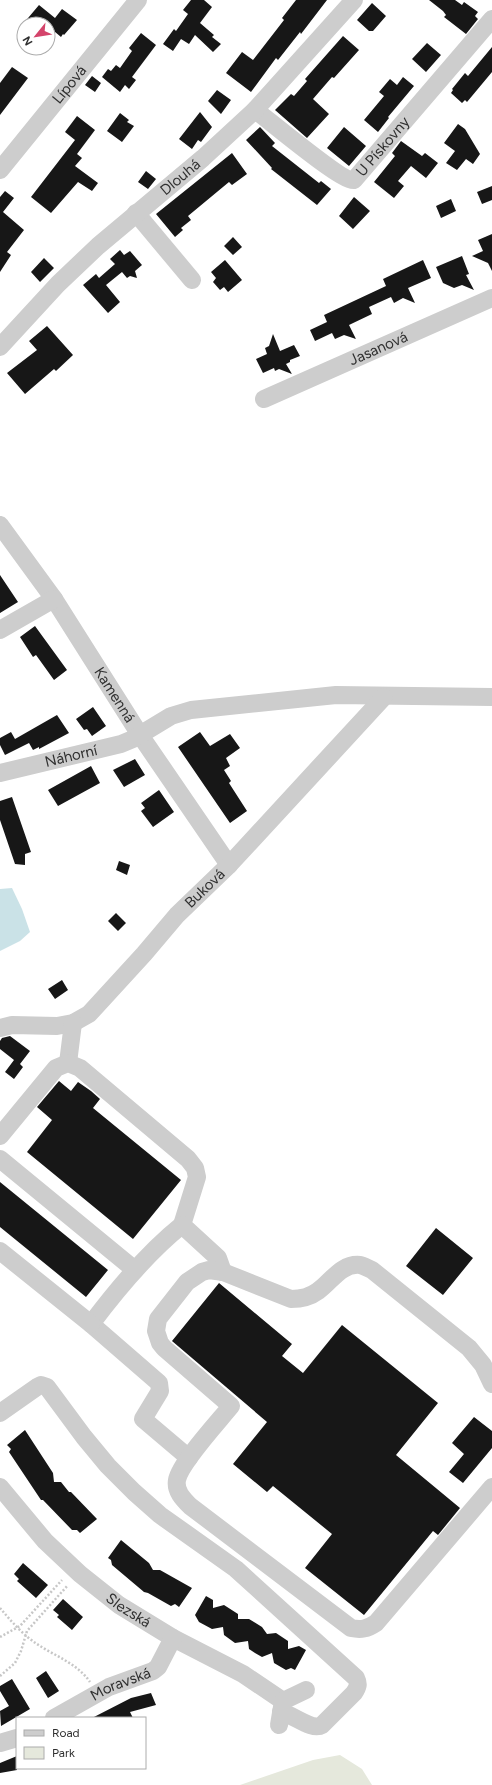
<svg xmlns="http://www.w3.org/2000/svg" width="492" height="1785" font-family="Figtree,sans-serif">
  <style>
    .green { fill: #e5e8dc }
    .water { fill: #cae2e7 }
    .building { fill: #171717 }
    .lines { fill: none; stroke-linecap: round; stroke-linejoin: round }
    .path { stroke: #c7c7c7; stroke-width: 2.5; stroke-dasharray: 2 2; stroke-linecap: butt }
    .minor { stroke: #cdcdcd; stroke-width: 18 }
    .labels { text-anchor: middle; stroke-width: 4; stroke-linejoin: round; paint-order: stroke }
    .street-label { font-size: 15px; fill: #303030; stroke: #fff }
  </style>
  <rect width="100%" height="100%" fill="#fff"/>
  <!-- green -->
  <path class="green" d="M340,1755L362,1769L372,1785H240L313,1760Z"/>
  <!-- water -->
  <path class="water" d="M12,888L22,909L30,932L20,941L0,951V889Z"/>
  <!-- building -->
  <path class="building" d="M191,0H204L212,7L200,23L214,35L212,37L221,44L213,52L195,35L189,44L181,39L173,51L163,44L174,29L176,31L188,14L183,10Z
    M296,0H327L301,34L300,32L278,60L276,58L251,92L226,73L242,52L253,60L284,20L282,18Z
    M429,0H455L462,5L464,2L478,12L475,16L478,19L466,34L444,17L446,15L443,11Z
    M372,3L386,16L373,31H369L357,20Z
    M39,5L55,18L62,9L77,20L64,35L63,34L61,37L48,26V24H23Z
    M141,33L156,45L132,77L136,80L129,89L125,85L120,92L102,77L108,69L111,71L116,65L120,68L132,51L129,48Z
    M343,36L359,50L334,78L332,77L313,99L329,114L307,138L275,110L291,94L294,96L307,81L305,79Z
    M427,43L441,55L426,72L412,59Z
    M492,47V72L467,102L465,100L462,103L451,93L453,90L452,89L465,73L468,76Z
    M12,67L28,78L0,115V83Z
    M92,76L101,83L95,92L85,85Z
    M403,77L414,86L388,117L389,118L378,132L364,120L384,96L379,92L390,79L397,85Z
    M217,90L231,100L221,114L208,101Z
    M200,112L212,127L201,142L198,140L192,149L179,139Z
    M120,113L129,120L127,122L134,126L122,142L107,131Z
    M77,116L95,130L77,154L82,158L75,166L98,183L92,191L78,182L51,213L31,197L75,140L65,132Z
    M458,124L465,129L480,154L473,164L466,159L457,170L446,163L455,151L444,143Z
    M260,127L275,143L272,146L319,183L321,181L331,189L317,205L271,169L272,168L246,140Z
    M344,127L366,146L349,166L327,148Z
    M401,141L422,156L425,153L438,163L426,178L411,166L398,181L404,186L394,198L374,182L395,156L392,153Z
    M232,153L247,174L232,185L229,182L188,216L191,220L181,228L183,230L175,237L156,214Z
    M146,171L156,179L148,189L138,182Z
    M492,186V200L482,204L477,192Z
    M5,191L14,198L3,212L24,230L7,252L11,255L0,272V197Z
    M354,197L370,211L353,229L339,216Z
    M451,199L456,211L441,218L436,206Z
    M492,234V271L488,263L472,256L483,251L478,240Z
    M233,237L242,247L233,255L224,246Z
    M120,250L124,255L130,251L142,265L135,271L137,278L130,276L127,278L122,272L106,285L120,302L108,313L83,285L96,274L99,278L115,264L110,259Z
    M462,256L469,274L466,275L474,290L462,285L454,288L443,283L436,267Z
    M44,258L54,268L40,282L31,272Z
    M225,260L242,280L228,292L224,287L220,290L213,282L216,278L211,272Z
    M423,260L431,278L408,288L415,303L403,298L394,303L391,297L369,307L372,314L349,325L356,339L344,335L335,339L332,333L315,341L310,330L327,322L324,315L386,286L383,279Z
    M47,326L73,355L56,371L54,369L25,394L7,373L37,350L29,341Z
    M273,334L280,351L294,345L300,356L290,360V362L286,364L292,374L279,369L275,371L274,368L263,373L256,359L267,354L265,348L269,346Z
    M0,575L18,602L0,613Z
    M35,626L67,670L54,680L36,655L33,657L20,637Z
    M93,707L106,726L92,736L87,729L84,730L76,719Z
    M57,715L69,733L39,749V747L33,750L29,743L5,755L0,745V738L11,732L15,739Z
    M200,732L210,746L230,734L240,748L226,758L230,766L224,770L231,781L229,783L247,811L230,823L178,747Z
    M135,759L145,775L124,787L113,770Z
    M91,766L100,783L58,806L48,790Z
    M159,790L174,812L153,827L141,811L145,808L141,803Z
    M12,797L31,852L25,854V865L15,864L0,820V801Z
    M119,861L130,865L127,875L116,870Z
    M116,913L126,923L118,931L108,921Z
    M62,980L68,990L55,999L48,989Z
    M10,1036L30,1051L20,1064L23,1067L14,1079L5,1072L14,1060L0,1049V1041L2,1038Z
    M59,1081L71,1091L78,1082L91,1091L100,1099L93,1108L181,1180L133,1239L27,1152L52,1120L37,1107Z
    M0,1182L108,1270L86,1297L0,1227Z
    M436,1228L473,1258L443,1295L406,1266Z
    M219,1283L292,1344L282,1356L303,1373L342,1325L438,1403L396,1455L460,1508L438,1535L433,1531L364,1615L305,1568L332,1534L273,1486L267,1492L233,1464L267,1422L172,1341Z
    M474,1417L492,1431V1448L463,1483L449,1472L464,1454L452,1443Z
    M25,1430L53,1473L54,1482H61L69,1492H71L97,1519L80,1533L77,1530H72L43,1500H41L9,1452L11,1449L7,1445Z
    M121,1540L149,1563L153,1570H160L192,1588L179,1607L175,1604L171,1606L148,1593L144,1592L112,1565L111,1560L108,1558Z
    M23,1563L48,1585L36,1598L17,1581L19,1579L14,1574Z
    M206,1596L213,1600V1608L224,1605L238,1614V1619H249L262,1627L267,1634L276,1633L288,1641V1649L299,1646L306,1650L295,1670L291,1668L286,1670L274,1663L272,1653L262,1657L255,1653L249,1649L248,1641L235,1643L224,1635L223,1627L212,1629L199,1622L195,1615Z
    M63,1599L83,1617L72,1630L57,1617L59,1615L53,1610Z
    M46,1671L59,1691L48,1698L36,1678Z
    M12,1679L30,1709L1,1726L0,1711L9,1706L0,1691V1686Z
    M151,1693L156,1705L130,1712L133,1718H92L131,1698Z
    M17,1756V1770L0,1773V1763Z"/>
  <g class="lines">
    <!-- path -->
    <path class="path" d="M0,1608C11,1621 23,1635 37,1644C55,1656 78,1664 90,1682
      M0,1637L20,1626L62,1580
      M0,1676L15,1663L21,1651L27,1631L68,1585"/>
    <!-- minor -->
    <g class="minor">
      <path id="s1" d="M255,110C270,121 342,182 354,180L492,19"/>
      <path id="s2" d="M0,170L138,0"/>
      <path d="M136,213L192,280"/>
      <path id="s3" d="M0,347L58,284L98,246L203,158L255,110L354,0"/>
      <path id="s4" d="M264,399L492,298"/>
      <path id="s5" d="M0,525L54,599L140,735L229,865"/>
      <path d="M0,630L54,599"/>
      <path id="s6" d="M0,773L121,744L133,739L171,716L191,710L336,695L492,697"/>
      <path id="s7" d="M0,1028L12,1025L57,1026L73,1023L89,1014L144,954L177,915L229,865L384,697"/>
      <path d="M68,1063L73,1023"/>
      <path d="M0,1136L56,1068L68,1063L80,1068L188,1159L195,1168L197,1177L182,1225L218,1258L223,1272"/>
      <path d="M0,1159L135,1270"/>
      <path d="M182,1225C147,1253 118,1288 91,1324L159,1383L160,1391L143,1419L189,1458"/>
      <path d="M0,1251L91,1324"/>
      <path d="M492,1384L483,1365L469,1348L372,1270C368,1268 364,1266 360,1265C341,1263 331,1282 318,1291C310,1297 301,1299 291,1299L223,1272L209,1270L202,1272L187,1282L158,1319L156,1331L160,1343L164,1348L231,1406C219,1421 180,1463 177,1480C175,1491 183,1499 190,1506L351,1628C361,1630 367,1629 376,1623L492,1487"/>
      <path d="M0,1413L37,1387L41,1385L47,1387L84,1437L108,1466L134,1492L160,1515L236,1569L356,1678C359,1684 358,1687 354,1693L322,1725C312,1731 294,1715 281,1712"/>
      <path id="s8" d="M0,1487L45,1541L80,1574L119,1605L173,1638L243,1674L283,1701"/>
      <path id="s9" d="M54,1718L109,1687L153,1671L158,1667L173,1638"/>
      <path d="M279,1725L283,1701L306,1690"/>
      <path d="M0,1743L17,1738"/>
    </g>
  </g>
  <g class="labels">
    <!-- street labels -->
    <g class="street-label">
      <text dy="5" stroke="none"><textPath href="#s2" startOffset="110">Lípová</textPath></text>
      <text dy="5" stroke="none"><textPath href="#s1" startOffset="166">U Pískovny</textPath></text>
      <text dy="5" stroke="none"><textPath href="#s3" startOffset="248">Dlouhá</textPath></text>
      <text dy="5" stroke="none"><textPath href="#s4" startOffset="125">Jasanová</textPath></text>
      <text dy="5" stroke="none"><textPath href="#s5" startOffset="205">Kamenná</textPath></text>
      <text dy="5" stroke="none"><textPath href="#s6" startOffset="73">Náhorní</textPath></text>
      <text dy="5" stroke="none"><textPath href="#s7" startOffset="263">Buková</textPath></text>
      <text dy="5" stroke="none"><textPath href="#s8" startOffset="179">Slezská</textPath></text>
      <text dy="5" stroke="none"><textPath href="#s9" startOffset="75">Moravská</textPath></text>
    </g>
  </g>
  <!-- legend -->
  <rect x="16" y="1717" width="130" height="52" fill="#ffffff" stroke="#acacac"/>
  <rect x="24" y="1730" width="20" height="6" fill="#cdcdcd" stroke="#acacac"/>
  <text x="52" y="1737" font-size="12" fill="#303030">Road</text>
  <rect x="24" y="1747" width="20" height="12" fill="#e5e8dc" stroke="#acacac"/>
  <text x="52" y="1757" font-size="12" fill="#303030">Park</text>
  <!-- north arrow -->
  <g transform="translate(36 36) rotate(240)"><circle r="19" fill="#ffffff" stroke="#acacac"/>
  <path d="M0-3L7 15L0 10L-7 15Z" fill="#d4446b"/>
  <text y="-6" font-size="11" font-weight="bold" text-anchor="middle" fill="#303030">N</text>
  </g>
</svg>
